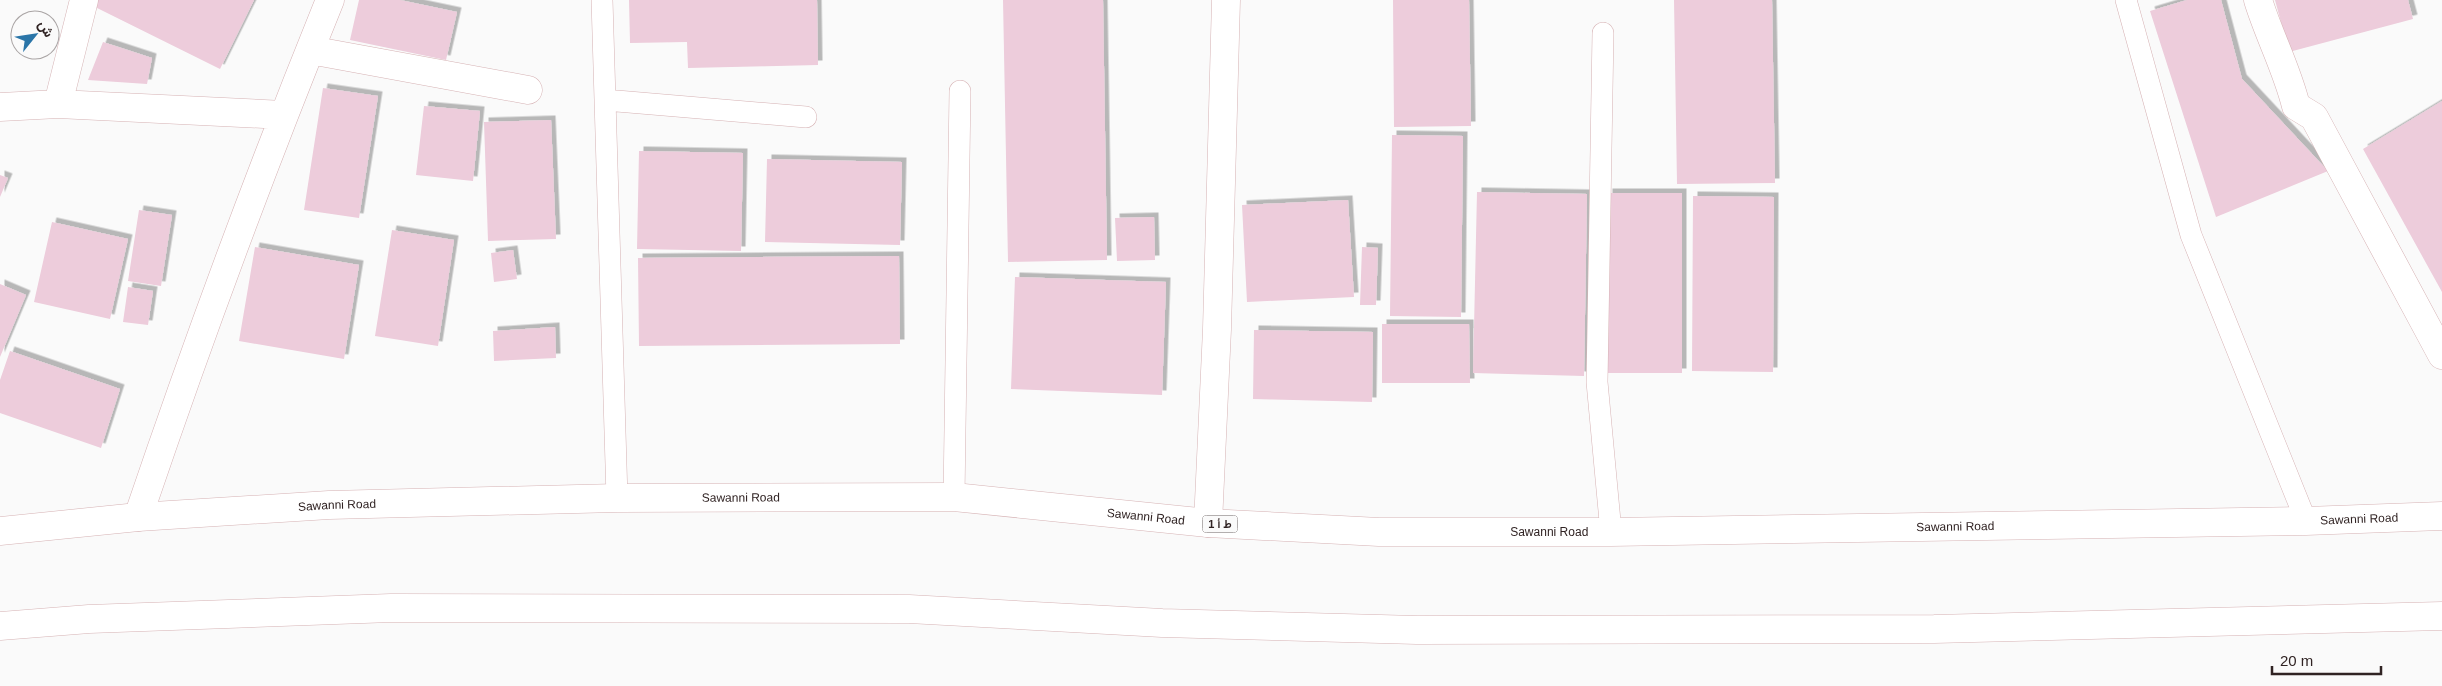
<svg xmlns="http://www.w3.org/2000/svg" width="2442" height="686" font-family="Arial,Vazirmatn,sans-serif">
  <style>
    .building { fill: #edccdb; filter: url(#shadow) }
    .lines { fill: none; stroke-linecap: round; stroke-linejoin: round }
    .service-casing { stroke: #d6b2b4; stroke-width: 22 }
    .minor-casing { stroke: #d6b2b4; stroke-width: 29 }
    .trunk-casing { stroke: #d6b2b4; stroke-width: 29 }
    .service { stroke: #fff; stroke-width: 21 }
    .minor { stroke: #fff; stroke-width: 28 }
    .trunk { stroke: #fff; stroke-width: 28 }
    .labels { text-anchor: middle; stroke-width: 4; stroke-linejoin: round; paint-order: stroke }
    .shield { fill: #fafafa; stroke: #6d6464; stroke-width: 1 }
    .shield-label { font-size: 11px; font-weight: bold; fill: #302323 }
    .street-label { font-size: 12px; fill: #302323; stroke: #fafafa }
  </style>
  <defs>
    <filter id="shadow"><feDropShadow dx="4.5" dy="-4.5" stdDeviation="0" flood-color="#0004"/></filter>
  </defs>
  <rect width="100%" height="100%" fill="#fafafa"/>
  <!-- building -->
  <path class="building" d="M93,0H254L220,69L91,5Z
    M359,0H400L457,12L446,60L350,40Z
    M629,0H817L818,65L688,68L687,42L630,43Z
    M1003,0H1103L1107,260L1008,262Z
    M1393,0H1469L1471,126L1394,127Z
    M1674,0H1772L1775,183L1677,184Z
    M2187,0H2221L2242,79L2328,171L2216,217L2150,11Z
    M2275,0H2408L2413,19L2289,52Z
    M103,42L152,58L147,84L88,80Z
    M323,88L378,96L359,218L304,210Z
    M2442,101V292L2363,149Z
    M424,106L480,111L473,181L416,175Z
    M551,120L556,239L488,241L484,122Z
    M1392,135L1463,136L1461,317L1390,316Z
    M639,151L743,153L741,251L637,249Z
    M767,159L902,162L900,245L765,242Z
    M0,175L8,178L0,197Z
    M1477,192L1587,194L1584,376L1473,373Z
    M1608,193H1682V373H1608Z
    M1693,196L1774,197L1773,372L1692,371Z
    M1348,200L1354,297L1247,302L1242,205Z
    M139,210L172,215L161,286L128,281Z
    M1154,217L1155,260L1117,261L1115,218Z
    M52,222L128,239L110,319L34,302Z
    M392,230L454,240L438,346L375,336Z
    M255,247L359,265L344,359L239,341Z
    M1362,247L1378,248L1376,305H1360Z
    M513,250L517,279L494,282L491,253Z
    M899,256L900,344L639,346L638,258Z
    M1015,277L1166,282L1162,395L1011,389Z
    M0,284L26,295L0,357Z
    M128,287L153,291L148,325L123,322Z
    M1382,324H1469L1470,383H1382Z
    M555,327L556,358L494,361L493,331Z
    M1254,330L1373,332L1372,402L1253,399Z
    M10,351L120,389L101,448L0,413V380Z"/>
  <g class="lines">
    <!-- service casing -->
    <g class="service-casing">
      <path id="service" d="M602,0L617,498
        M2126,0L2191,235L2306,521
        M1603,33L1597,382L1611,532
        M605,100L806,117
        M954,497L960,91"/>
    </g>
    <!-- minor casing -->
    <g class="minor-casing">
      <path id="minor" d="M2258,0C2269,36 2287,69 2296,106L2314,117L2442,355
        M310,50L528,90
        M58,104L84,0
        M0,107L58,104L284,115
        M138,517C197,343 261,170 330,0
        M1208,523L1217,329L1226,0"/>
    </g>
    <!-- trunk casing -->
    <g class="trunk-casing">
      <g id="trunk">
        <path id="s1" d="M0,531L138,517L329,505L617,498L954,497L1208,523L1379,532H1611L2306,521L2442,516"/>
        <path d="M0,626L89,619L391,608L909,609L1162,623L1417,630L1934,629L2442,616"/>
      </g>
    </g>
    <!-- service -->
    <use href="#service" class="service"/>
    <!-- minor -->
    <use href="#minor" class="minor"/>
    <!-- trunk -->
    <use href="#trunk" class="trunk"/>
  </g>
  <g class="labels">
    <!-- shield labels -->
    <rect class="shield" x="1202.5" y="515.5" width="35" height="17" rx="4"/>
    <g class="shield-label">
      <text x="1220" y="528">ط أ 1</text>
    </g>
    <!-- street labels -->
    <g class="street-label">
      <text dy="4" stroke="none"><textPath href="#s1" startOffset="742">Sawanni Road</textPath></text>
      <text dy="4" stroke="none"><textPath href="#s1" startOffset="338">Sawanni Road</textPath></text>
      <text dy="4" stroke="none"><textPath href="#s1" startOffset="1148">Sawanni Road</textPath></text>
      <text dy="4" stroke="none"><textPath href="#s1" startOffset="2362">Sawanni Road</textPath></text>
      <text dy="4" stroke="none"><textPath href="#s1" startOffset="1958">Sawanni Road</textPath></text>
      <text dy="4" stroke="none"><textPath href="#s1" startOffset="1552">Sawanni Road</textPath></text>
    </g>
  </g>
  <!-- north arrow -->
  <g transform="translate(35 35) rotate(60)"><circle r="24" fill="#fafafa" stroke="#a9a4a4"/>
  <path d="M0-4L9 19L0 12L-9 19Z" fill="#2a75a8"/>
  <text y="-8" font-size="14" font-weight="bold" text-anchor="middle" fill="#302323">ش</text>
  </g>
  <!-- scale -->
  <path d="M2272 666v8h109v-8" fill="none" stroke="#302323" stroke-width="2.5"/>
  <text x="2280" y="666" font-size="15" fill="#302323" stroke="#fafafa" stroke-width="4" paint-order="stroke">20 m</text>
</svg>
